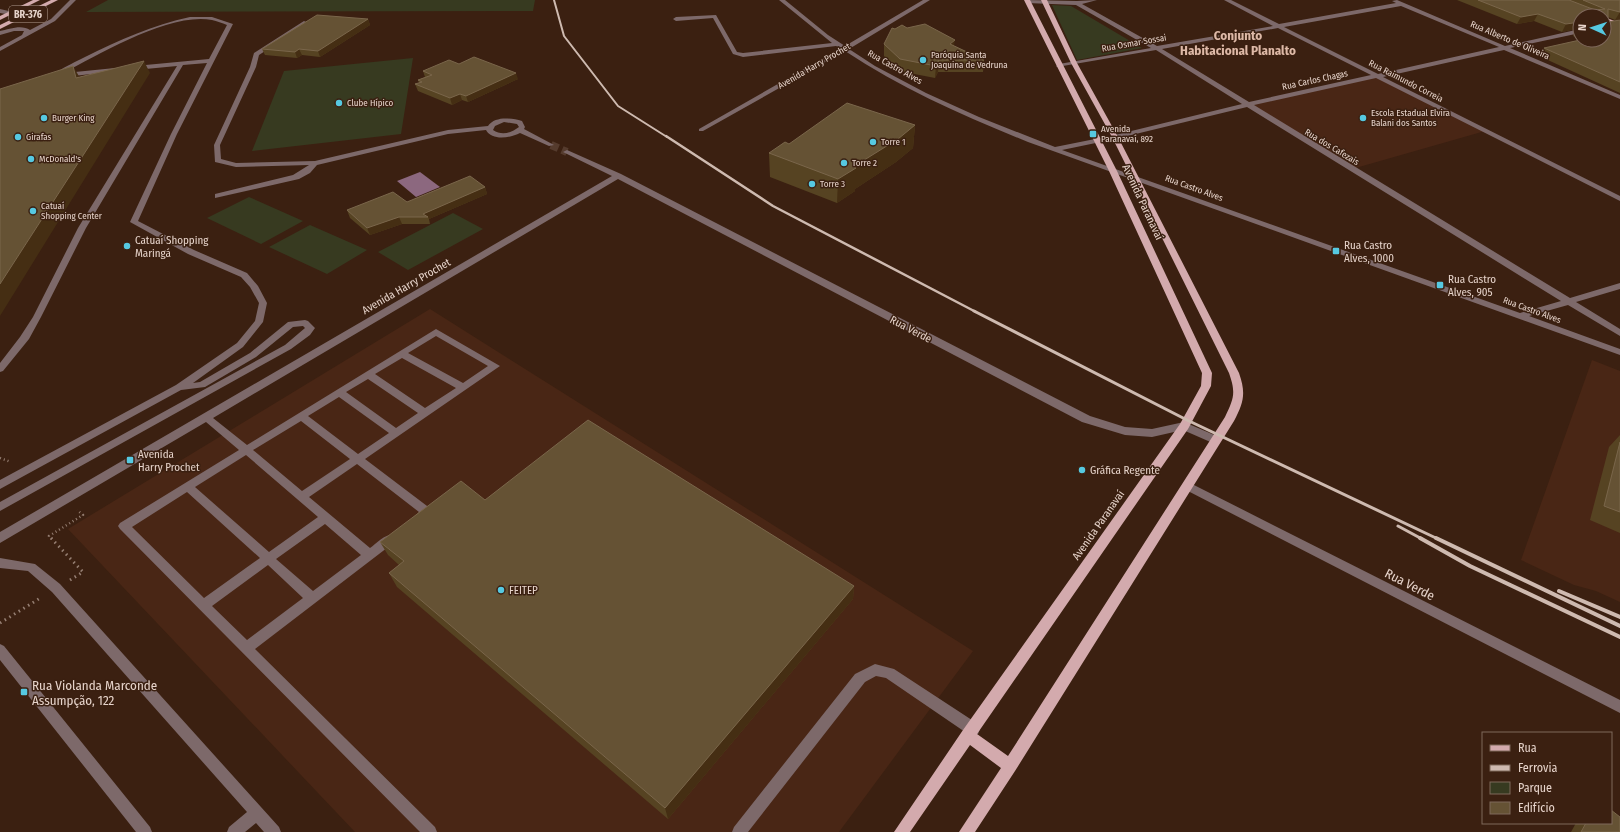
<svg xmlns="http://www.w3.org/2000/svg" width="1620" height="832" font-family="'Fira Sans Condensed',sans-serif">
  <style>
    .built { fill: #492615 }
    .green { fill: #373a20 }
    .water { fill: #8c687f }
    .lines { fill: none; stroke-linecap: round; stroke-linejoin: round }
    .minor-tunnel { stroke: #553b2d; stroke-width: 8; stroke-dasharray: 8 4; stroke-linecap: butt }
    .path-far1 { stroke: #967f73; stroke-width: 2.5; stroke-dasharray: 1 3; stroke-linecap: butt }
    .path { stroke: #967f73; stroke-width: 3; stroke-dasharray: 1.5 4; stroke-linecap: butt }
    .minor { fill: #7d696a; fill-rule: evenodd }
    .major { fill: #d3aaad; fill-rule: evenodd }
    .rail-far3 { stroke: #cebab0; stroke-width: 2 }
    .rail-far2 { stroke: #cebab0; stroke-width: 2.5 }
    .rail-far1 { stroke: #cebab0; stroke-width: 3 }
    .rail { stroke: #cebab0; stroke-width: 4 }
    .wall { fill: #564322 }
    .shaded-wall { fill: #452e13 }
    .building { fill: #655234; stroke: #7a664b }
    .poi-dot { fill: #56c9e1; stroke: #3b2011; stroke-width: 1.5 }
    .labels { text-anchor: middle; stroke-width: 3; stroke-linejoin: round; paint-order: stroke }
    .far-street-label { font-size: 9px; fill: #e6d3ca; stroke: #3b2011 }
    .far-poi-label { font-size: 9px; fill: #e6d3ca; stroke: #3b2011; text-anchor: start }
    .shield { fill: #3b2011; stroke: #b39d92; stroke-width: 1 }
    .shield-label { font-size: 10px; font-weight: bold; fill: #e6d3ca }
    .street-label { font-size: 11px; fill: #e6d3ca; stroke: #3b2011 }
    .poi-label { font-size: 11px; fill: #e6d3ca; stroke: #3b2011; text-anchor: start }
    .far-district-label { font-size: 13px; font-weight: bold; fill: #deb9a7; stroke: #3b2011 }
    .near-street-label { font-size: 13px; fill: #e6d3ca; stroke: #3b2011 }
    .near-poi-label { font-size: 13px; fill: #e6d3ca; stroke: #3b2011; text-anchor: start }
  </style>
  <rect width="100%" height="100%" fill="#3b2011"/>
  <!-- built -->
  <path class="built" d="M1375,76L1485,131L1352,169L1246,105Z
    M430,309L973,651L839,832H355L68,529Z
    M1592,360L1620,371V602L1596,591L1574,585L1521,560Z"/>
  <!-- green -->
  <path class="green" d="M108,0H535L533,11L86,12Z
    M1052,5L1071,6L1142,48L1077,60Z
    M413,58L401,134L252,151L284,71Z
    M249,197L303,221L261,244L207,218Z
    M453,213L483,229L408,270L378,252Z
    M310,225L367,250L327,274L269,247Z"/>
  <!-- water -->
  <path class="water" d="M420,172L440,187L416,197L397,181Z"/>
  <g class="lines">
    <!-- minor-tunnel -->
    <path class="minor-tunnel" d="M551,145L567,152"/>
    <!-- path-far1 -->
    <path class="path-far1" d="M0,458L11,462
      M52,539L49,536L83,515L77,510"/>
    <!-- path -->
    <path class="path" d="M51,538L83,572L70,580
      M0,623L42,597"/>
    <!-- minor -->
    <path class="minor" d="M70,0H76L55,21L0,51V47L22,35L24,31H14L0,35V31C9,29 22,24 30,30L51,19Z
      M779,0H785L828,35L845,46L923,0H930L849,49L875,66L926,93L979,117L1055,147L1115,135L1242,104L1156,50L1057,67L1056,66L1059,64L1151,48L1076,5L1027,3L1025,0L1077,1L1097,0L1082,4L1157,46L1273,26L1224,0H1231L1279,24L1396,3L1392,1L1397,0L1505,46L1580,29V33L1510,48L1620,95V99L1504,50L1383,77L1620,196V201L1376,78L1254,105L1570,298L1620,283V289L1576,302L1620,329V336L1568,305L1529,316L1620,349V355L1028,142C964,116 902,89 845,51L703,131H699V129L841,48L836,46L743,57L733,54L713,18L676,21L673,19L676,17L716,15L737,52L743,53L832,43ZM1401,6L1499,47L1378,74L1284,27ZM1278,28L1371,75L1249,102L1162,49ZM1247,107L1561,301L1520,313L1062,150L1115,139Z
      M0,9L13,12L14,13L11,15L0,13Z
      M190,17H212L233,24L177,134L138,221L194,250L247,273L258,286L267,303L263,322L243,347L193,383L200,382L250,353L288,322L305,320L308,321L315,328L310,335L291,349L0,511V502L285,345L305,328L303,326L293,327L256,357L205,387L181,390L0,489V480L176,385L237,343L255,321L259,303L250,287L241,277L188,254L130,222L171,134L207,63L183,65L86,228L41,317L29,339L3,371L0,372V363L20,337L33,317L78,228L177,66L135,70L132,68L135,66L209,59L227,25C222,23 217,21 212,20C170,12 100,54 63,73L58,72C65,66 76,62 85,57C119,40 153,25 190,17Z
      M304,21L306,22V24L259,55L256,67L220,145L221,159L236,163L315,161L448,130L488,126C495,116 511,118 522,121L525,127L524,129L554,145L549,146L520,133C510,138 492,141 486,130L448,134L317,165L310,173L299,179L215,198V194L293,175L309,165L236,167L215,162L214,145L250,67L254,53ZM504,122L517,124L519,127C511,133 502,136 493,130L495,126Z
      M115,68L118,70L117,71L65,77L62,75L65,73Z
      M567,150L621,174L1090,416L1125,427L1152,429L1184,422L1219,437L1220,440L1219,443L1215,444L1183,430L1152,437L1125,435L1082,422L618,179L213,418L247,445L436,329L500,366L365,459L431,509L433,512C429,518 422,523 415,521L413,518L419,512L357,464L309,497L370,548C377,543 387,532 396,535L398,538L396,541L255,649L435,827L437,832H420L120,529L118,526L120,523L239,450L206,422L0,543V532L612,176L565,153L563,152ZM436,336L488,366L463,383L408,353ZM402,358L456,388L425,408L375,374ZM368,379L418,413L396,428L346,392ZM339,397L389,433L358,454L308,416ZM301,421L350,459L302,491L253,450ZM246,455L318,517L269,552L195,487ZM187,492L260,558L204,598L132,527ZM325,524L361,555L313,591L276,559ZM268,565L303,598L247,640L212,606Z
      M1188,482L1620,700V713L1184,489L1183,486L1184,483Z
      M0,558L35,564L60,584L279,827L281,832H264L256,823L245,832H227L229,827L247,812L52,592L28,571L0,568Z
      M0,644L4,646L150,827L152,832H136L0,660Z
      M875,664L894,669L978,724L980,729L978,734L973,735L968,734L886,678L876,676L865,682L748,832H732L734,827L855,674Z"/>
    <!-- major -->
    <path class="major" d="M33,0H40L0,20V16Z
      M51,0H58L0,29V25Z
      M1024,0H1030L1117,171L1212,373L1211,386L1188,429L977,734L1008,756L1225,417C1234,398 1236,393 1229,373L1112,137L1071,63L1041,0H1047L1077,63L1118,137L1239,373C1246,393 1244,402 1234,421L1015,771L975,832H959L1001,768L970,745L910,832H894L963,730L1180,424L1201,386L1202,373L1109,171Z
      M1604,17L1620,23V27L1604,21Z"/>
    <!-- rail-far3 -->
    <path class="rail-far3" d="M554,0L564,36L618,106L667,137"/>
    <!-- rail-far2 -->
    <path class="rail-far2" d="M666,136L773,206L976,312"/>
    <!-- rail-far1 -->
    <path class="rail-far1" d="M974,311L1187,420L1438,539
      M1398,526L1422,539"/>
    <!-- rail -->
    <path class="rail" d="M1420,538L1470,566L1620,637
      M1436,538L1620,626
      M1559,591L1620,617"/>
  </g>
  <!-- wall -->
  <path class="wall" d="M1457,0H1620V19L1615,20L1608,17V22L1620,20V93L1539,56L1544,48L1604,40V16H1580V28L1562,32L1534,21L1517,24Z
    M368,19L370,25L320,57L302,55L297,58L265,55L262,49Z
    M907,28L954,46L984,60L983,72H938L935,78L899,71L884,56V44Z
    M1580,28V39L1573,36L1577,29Z
    M459,64L518,79L468,102L462,100L452,105L418,91L415,84L419,83L418,80L425,77L423,71Z
    M915,125L913,148L896,162L855,189V191L837,203L770,177L769,153L789,144Z
    M485,187L487,194L429,219L430,224H402L370,235L350,218L347,210L407,202Z
    M1620,435V533L1590,520L1609,447Z
    M485,500L854,586L853,599L668,819L397,587L389,573L399,565L388,555L380,542Z
    M1576,823H1611L1620,832H1571Z"/>
  <!-- shaded-wall -->
  <path class="shaded-wall" d="M1620,12V19L1615,20Z
    M1538,14L1534,21L1517,24L1521,17Z
    M368,19L370,25L320,57L318,51Z
    M1580,22V28L1562,32L1566,24Z
    M955,40L953,51L950,44Z
    M299,49L302,55L297,58L295,52Z
    M939,60L938,72L935,78L936,66Z
    M144,61L150,73L0,316V284Z
    M73,66L80,78H76Z
    M516,73L518,79L468,102L466,96Z
    M460,94L462,100L452,105L450,98Z
    M915,125L913,148L896,162L855,189V191L837,203L838,179L853,167Z
    M485,187L487,194L429,219L428,217L423,214Z
    M399,217L402,224L370,235L367,228Z
    M854,586L853,599L668,819L665,808Z"/>
  <!-- building -->
  <path class="building" d="M1478,0H1569L1595,10L1605,9L1583,0H1620V12L1608,9V22L1620,20V82L1544,48L1580,40H1604V16H1580V22L1566,24L1538,14L1521,17Z
    M317,15L368,19L318,51L299,49L295,52L262,49Z
    M925,24L955,40L950,44L984,60H939L936,66L900,59L884,44L892,28L895,29L902,25L907,28Z
    M474,57L516,73L466,96L460,94L450,98L415,84L422,82L418,80L432,75L423,71L449,60L459,64Z
    M144,61L0,284V89L73,66L76,78Z
    M847,103L915,125L898,139L853,167L856,168L838,179L769,153L785,142L789,144Z
    M470,176L485,187L423,214L428,217H399L367,228L347,210L393,192L407,202Z
    M588,420L854,586L665,808L389,573L404,561L380,542L461,481L485,500Z
    M1620,442V512L1604,506Z
    M1611,810L1620,817V832H1581L1586,823H1611Z"/>
  <!-- markers -->
  <g class="poi-dot">
    <circle cx="923" cy="60" r="4"/>
    <circle cx="339" cy="103" r="4"/>
    <circle cx="44" cy="118" r="4"/>
    <circle cx="1363" cy="118" r="4"/>
    <rect x="1089" y="130" width="8" height="8" rx="2"/>
    <circle cx="18" cy="137" r="4"/>
    <circle cx="873" cy="142" r="4"/>
    <circle cx="31" cy="159" r="4"/>
    <circle cx="844" cy="163" r="4"/>
    <circle cx="812" cy="184" r="4"/>
    <circle cx="33" cy="211" r="4"/>
    <circle cx="127" cy="246" r="4"/>
    <rect x="1332" y="247" width="8" height="8" rx="2"/>
    <rect x="1436" y="281" width="8" height="8" rx="2"/>
    <rect x="126" y="456" width="8" height="8" rx="2"/>
    <circle cx="1082" cy="470" r="4"/>
    <circle cx="501" cy="590" r="4"/>
    <rect x="20" y="688" width="8" height="8" rx="2"/>
  </g>
  <g class="labels">
    <!-- far-street labels -->
    <g class="far-street-label">
      <text transform="translate(1510 40) rotate(23)" y="3">Rua Alberto de Oliveira</text>
      <text transform="translate(1134 43) rotate(-10)" y="3">Rua Osmar Sossai</text>
      <text transform="translate(814 66) rotate(-30)" y="3">Avenida Harry Prochet</text>
      <text transform="translate(895 67) rotate(29)" y="3">Rua Castro Alves</text>
      <text transform="translate(1315 80) rotate(-12)" y="3">Rua Carlos Chagas</text>
      <text transform="translate(1406 81) rotate(27)" y="3">Rua Raimundo Correia</text>
      <text transform="translate(1332 147) rotate(31)" y="3">Rua dos Cafezais</text>
      <text transform="translate(1194 188) rotate(20)" y="3">Rua Castro Alves</text>
      <text transform="translate(1532 310) rotate(20)" y="3">Rua Castro Alves</text>
    </g>
    <!-- far-poi labels -->
    <g class="far-poi-label">
      <text x="931" y="58">Paróquia Santa<tspan x="931" dy="10">Joaquina de Vedruna</tspan></text>
      <text x="347" y="106">Clube Hípico</text>
      <text x="1371" y="116">Escola Estadual Elvira<tspan x="1371" dy="10">Balani dos Santos</tspan></text>
      <text x="52" y="121">Burger King</text>
      <text x="1101" y="132">Avenida<tspan x="1101" dy="10">Paranavaí, 892</tspan></text>
      <text x="26" y="140">Girafas</text>
      <text x="881" y="145">Torre 1</text>
      <text x="39" y="162">McDonald's</text>
      <text x="852" y="166">Torre 2</text>
      <text x="820" y="187">Torre 3</text>
      <text x="41" y="209">Catuaí<tspan x="41" dy="10">Shopping Center</tspan></text>
    </g>
    <!-- shield labels -->
    <rect class="shield" x="9" y="6" width="38" height="16" rx="3"/>
    <g class="shield-label">
      <text x="28" y="18">BR-376</text>
    </g>
    <!-- street labels -->
    <g class="street-label">
      <text transform="translate(1143 202) rotate(65)" y="4">Avenida Paranavaí</text>
      <text transform="translate(406 286) rotate(-30)" y="4">Avenida Harry Prochet</text>
      <text transform="translate(911 329) rotate(28)" y="4">Rua Verde</text>
      <text transform="translate(1098 525) rotate(-55)" y="4">Avenida Paranavaí</text>
    </g>
    <!-- poi labels -->
    <g class="poi-label">
      <text x="135" y="244">Catuaí Shopping<tspan x="135" dy="13">Maringá</tspan></text>
      <text x="1344" y="249">Rua Castro<tspan x="1344" dy="13">Alves, 1000</tspan></text>
      <text x="1448" y="283">Rua Castro<tspan x="1448" dy="13">Alves, 905</tspan></text>
      <text x="138" y="458">Avenida<tspan x="138" dy="13">Harry Prochet</tspan></text>
      <text x="1090" y="474">Gráfica Regente</text>
      <text x="509" y="594">FEITEP</text>
    </g>
    <!-- far-district labels -->
    <g class="far-district-label">
      <text x="1238" y="40">Conjunto<tspan x="1238" dy="15">Habitacional Planalto</tspan></text>
    </g>
    <!-- near-street labels -->
    <g class="near-street-label">
      <text transform="translate(1410 584) rotate(27)" y="5">Rua Verde</text>
    </g>
    <!-- near-poi labels -->
    <g class="near-poi-label">
      <text x="32" y="690">Rua Violanda Marconde<tspan x="32" dy="15">Assumpção, 122</tspan></text>
    </g>
  </g>
  <!-- legend -->
  <rect x="1482" y="732" width="130" height="92" fill="#3b2011" stroke="#7f685b"/>
  <rect x="1490" y="745" width="20" height="6" fill="#d3aaad" stroke="#7f685b"/>
  <text x="1518" y="752" font-size="12" fill="#e6d3ca">Rua</text>
  <rect x="1490" y="765" width="20" height="6" fill="#cebab0" stroke="#7f685b"/>
  <text x="1518" y="772" font-size="12" fill="#e6d3ca">Ferrovia</text>
  <rect x="1490" y="782" width="20" height="12" fill="#373a20" stroke="#7f685b"/>
  <text x="1518" y="792" font-size="12" fill="#e6d3ca">Parque</text>
  <rect x="1490" y="802" width="20" height="12" fill="#655234" stroke="#7f685b"/>
  <text x="1518" y="812" font-size="12" fill="#e6d3ca">Edifício</text>
  <!-- north arrow -->
  <g transform="translate(1592 28) rotate(273)"><circle r="19" fill="#3b2011" stroke="#7f685b"/>
  <path d="M0-3L7 15L0 10L-7 15Z" fill="#56c9e1"/>
  <text y="-6" font-size="11" font-weight="bold" text-anchor="middle" fill="#e6d3ca">N</text>
  </g>
</svg>
